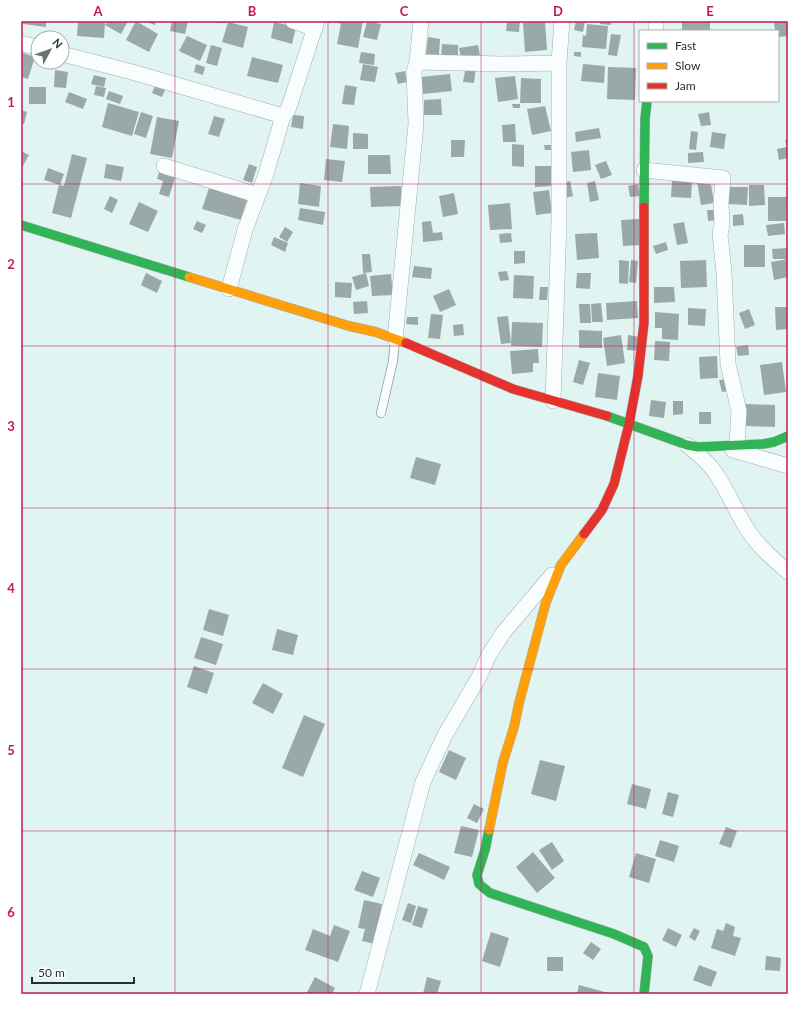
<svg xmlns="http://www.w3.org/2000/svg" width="809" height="1015" font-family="Lato,sans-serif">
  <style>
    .building { fill: #9aa9a8 }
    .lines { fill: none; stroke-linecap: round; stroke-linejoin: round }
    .lane-casing { stroke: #a0afae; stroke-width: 10 }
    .street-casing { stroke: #a0afae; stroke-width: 16 }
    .fast-casing { stroke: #a0afae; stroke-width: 10 }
    .slow-casing { stroke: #a0afae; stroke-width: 10 }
    .jam-casing { stroke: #a0afae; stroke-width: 10 }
    .lane { stroke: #fafdfd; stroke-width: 8 }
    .street { stroke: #fafdfd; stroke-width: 15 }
    .fast { stroke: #30b455; stroke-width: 9 }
    .slow { stroke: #ff9f0a; stroke-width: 9 }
    .jam { stroke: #e5322d; stroke-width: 9 }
    .grid { fill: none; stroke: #c2185b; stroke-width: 1; stroke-opacity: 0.55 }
    .neatline { fill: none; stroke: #c2185b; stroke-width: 1.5 }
    .grid-label { font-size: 13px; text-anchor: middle; font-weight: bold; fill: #c2185b }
  </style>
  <rect width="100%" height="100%" fill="#e0f4f2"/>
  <!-- building -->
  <path class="building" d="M23,21H46V27L23,24Z
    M78,21H105L104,38L77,36Z
    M108,21H128L121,34L105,25Z
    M136,21L158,34L149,52L126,40Z
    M144,21H156L155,25Z
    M172,21H188L185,34L170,31Z
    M215,21H225V23H215Z
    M332,21H363L358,48L337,44L341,24Z
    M367,21L381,24L377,40L363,37Z
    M507,21H520L519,32L506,31Z
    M545,21L547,50L525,52L523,23Z
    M576,21H585L583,32L574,30Z
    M601,21H611V25L600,24Z
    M682,21H710V31H682Z
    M774,21H788V36L778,37V31H775Z
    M228,22L248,27L243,48L222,42Z
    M274,22L296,27L292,44L271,38Z
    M587,24L608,26L606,49L582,47L583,35L586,36Z
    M611,34L621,35L617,56L608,55Z
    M187,36L207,45L200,61L179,51Z
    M428,37L440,39L439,55L426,54Z
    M442,44L458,45V59L441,58Z
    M211,45L222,48L217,66L206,63Z
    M478,45L480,55L461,58L459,48Z
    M21,52L35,57L28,79L21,77Z
    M361,52L375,54L374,65L359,63Z
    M574,52H581V57L574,56Z
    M252,57L283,65L278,83L247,76Z
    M196,64L205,67L203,75L194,72Z
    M363,64L378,67L375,82L360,80Z
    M583,64L605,66L604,83L581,81Z
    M466,65L476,67L474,83L463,82Z
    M608,67L636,68L635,100L607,99Z
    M55,70L68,72L66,88L54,87Z
    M405,71L407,82L398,84L395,73Z
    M450,74L452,91L423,94L421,77Z
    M94,75L106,78L104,87L91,84Z
    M515,76L518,99L498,102L495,78Z
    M521,78L541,79V103H520Z
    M345,85L357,87L354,105L342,104Z
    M96,86L106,88L104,97L94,95Z
    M155,86L165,90L162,97L152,93Z
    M29,87H46V104H29Z
    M109,91L123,96L120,104L106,99Z
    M69,92L87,99L83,109L65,102Z
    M441,99L442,115H424V100Z
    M108,103L139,112L132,136L102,127Z
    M512,104H520V108H513Z
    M545,106L551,131L532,135L527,109Z
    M21,110L27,112L24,124L21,123Z
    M141,112L153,116L146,138L134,134Z
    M709,112L711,125L701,126L698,114Z
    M293,115L304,116L303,129L291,127Z
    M214,116L225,119L219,137L208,134Z
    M157,117L179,121L172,158L150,154Z
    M333,124L349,126L347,149L330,147Z
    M515,124L516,142H503L502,125Z
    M599,128L601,138L576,142L575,132Z
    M691,131L698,132L696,150L689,149Z
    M712,132L726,134L724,149L710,147Z
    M353,133L368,134V149H353Z
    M788,139V158L779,160L777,149L787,147L785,140Z
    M451,140H465L464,157H451Z
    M512,144L524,145V167L512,166Z
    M544,145H551V150H545Z
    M589,150L591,170L573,172L571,152Z
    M21,151L29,155L21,169Z
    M703,152L704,162L688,163V153Z
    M72,154L87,158L71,218L52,213L59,185L64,186Z
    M368,155H390L391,174H368Z
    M326,159L345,161L342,182L324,180Z
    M606,161L612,175L601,179L595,165Z
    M106,164L124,167L121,181L104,178Z
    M249,164L257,167L252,183L243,180Z
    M535,166H552V186L535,187Z
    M48,168L64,174L60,185L44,180Z
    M160,169L176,174L169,197L159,194L163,181L157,179Z
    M710,178L714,203L701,205L697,181Z
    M570,181L573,196L565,198L562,183Z
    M595,181L599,200L590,202L587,183Z
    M672,181H692L691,198L671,197Z
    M300,183L321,186L319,207L298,204Z
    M638,184L640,196L630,197L628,186Z
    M210,185L248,196L241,220L202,209Z
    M749,185H764L765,205L749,206Z
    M401,186L402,206L371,207L370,187Z
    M729,187H748L747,205L728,204Z
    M549,190L552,213L536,215L533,192Z
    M454,193L458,214L443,217L439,196Z
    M110,196L118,200L112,213L104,209Z
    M768,197H787L786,221H768Z
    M139,202L158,211L148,232L129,224Z
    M510,203L512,229L490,230L488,205Z
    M300,208L325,212L323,225L298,220Z
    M707,210H717L718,220L708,221Z
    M743,214L744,225L733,226V215Z
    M639,219L641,245L623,246L621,220Z
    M197,221L206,225L202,233L193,229Z
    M431,221L433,233L442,232L443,240L423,242L422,222Z
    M684,222L688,243L677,245L673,224Z
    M784,223L785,234L768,236L766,225Z
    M285,227L293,232L287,242L279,237Z
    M511,233L512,242L500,243L499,234Z
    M597,233L599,258L577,260L575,234Z
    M274,237L288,243L285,252L271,245Z
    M666,242L668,250L656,254L653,246Z
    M744,245H765V267H744Z
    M788,248V259H773L772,249Z
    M514,251H525V263L514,264Z
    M362,254H370L372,272L363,273Z
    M788,259V277L774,280L771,262Z
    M619,260L629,261L628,284L619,283Z
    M631,260L638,261L636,283L629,282Z
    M706,260L707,287L681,288L680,261Z
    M414,266L432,268L431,279L412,277Z
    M507,271L509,280L500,281L498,272Z
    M146,273L162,281L157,293L141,285Z
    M366,273L369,286L356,290L352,277Z
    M577,273H591L590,289L576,288Z
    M391,274L393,295L372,296L370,276Z
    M514,275L534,276L533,299L513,298Z
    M335,282L352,283L351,298L335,297Z
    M540,287H548L547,300H539Z
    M654,287H674L675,302L654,303Z
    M449,289L456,305L440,312L433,296Z
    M367,301L368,313L354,314L353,302Z
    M637,301L638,318L607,320L606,303Z
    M601,303L603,322H592L591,304Z
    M579,304H590L591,323H580Z
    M775,307H788V329L776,330Z
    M688,308L706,309L705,326L688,325Z
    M749,309L755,325L745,329L739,313Z
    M655,312L679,314L678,340L662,339V328H655Z
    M431,314L443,315L440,339L428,338Z
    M508,316L511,343L501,344L497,317Z
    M407,317H418V325L406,324Z
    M512,322L543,323L542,347L511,346Z
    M463,324L464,335L454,336L453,325Z
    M579,330L602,331V348H579Z
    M621,335L625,363L607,366L603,338Z
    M628,335L640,337L639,351L627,350Z
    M655,341L670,342L669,361L654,360Z
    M748,345L749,355L738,356L736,347Z
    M538,349L539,363H533V372L512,374L510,351Z
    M717,356L718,378L700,379L699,357Z
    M579,360L590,363L583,385L573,382Z
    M782,362L786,392L764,395L760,365Z
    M598,373L620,376L617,400L595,397Z
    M727,379L729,391L722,392L719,380Z
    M651,400L666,402L664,418L649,416Z
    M673,401H683V414L673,415Z
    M745,404L775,405V427L745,426Z
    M699,412H711V424H699Z
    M416,457L441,464L435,485L410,478Z
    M209,609L229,615L223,636L203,630Z
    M277,629L298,635L293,655L272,650Z
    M201,637L223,644L216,665L194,658Z
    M194,666L214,673L207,694L187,687Z
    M263,683L283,694L273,714L252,703Z
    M304,715L325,724L303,777L282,768Z
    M449,750L466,758L456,780L439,772Z
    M540,760L565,766L556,801L531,794Z
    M632,784L651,789L646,809L627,804Z
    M668,792L679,795L673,817L662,814Z
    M474,804L484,809L477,823L467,818Z
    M461,826L479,830L472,857L454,853Z
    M726,827L737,831L731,848L719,844Z
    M660,840L679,846L674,862L655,856Z
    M552,842L564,861L552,870L539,850Z
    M533,852L555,878L537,893L516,867Z
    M419,853L450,867L444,880L413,865Z
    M636,853L656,859L649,883L629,877Z
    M362,871L380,878L373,897L354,890Z
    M364,900L382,904L375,944L362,941L365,929L358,928Z
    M408,903L416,906L411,923L402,920Z
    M418,906L428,909L422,928L412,925Z
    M726,923L735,927L733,936L741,938L735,956L711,948L717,929L723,931Z
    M334,925L350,931L338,962L305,950L313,929L330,936Z
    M668,928L682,935L676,947L662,940Z
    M694,928L700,931L695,941L689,937Z
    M491,932L509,938L500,967L482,961Z
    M591,942L601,949L593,960L583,953Z
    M766,956L781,958L780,971L765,970Z
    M547,957H563V971H547Z
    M699,965L717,972L711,987L693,980Z
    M315,977L335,988L332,994H306Z
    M427,977L441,981L437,994H423Z
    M579,985L612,994H577Z"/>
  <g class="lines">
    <!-- lane casing -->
    <g class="lane-casing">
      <path id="lane" d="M381,413L393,361L395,340"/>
    </g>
    <!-- street casing -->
    <g class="street-casing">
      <path id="street" d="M293,21L315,29
        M656,31V21
        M21,43L38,48
        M62,54L132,72L283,116L266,174L245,230L229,289
        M417,62L502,64L559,63
        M283,116L288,110L317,21
        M164,166L257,195
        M644,170L723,178L721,203L722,225L720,234L724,272L728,364L739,411L737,445
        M395,339L416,124L414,72L417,62L421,21
        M553,401L559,220V63L562,21
        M687,445C697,453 707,461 714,471C728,490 736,513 749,532C760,548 774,560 788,572
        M733,450L788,466
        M367,994L423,782L445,735L479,677L489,655L503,633L552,575"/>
    </g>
    <!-- fast casing -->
    <g class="fast-casing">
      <path id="fast" d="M644,207L645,119L647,101
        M21,225L189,277
        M607,416L687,445L698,447L763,444L774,442L788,436
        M489,830L485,850L477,875L479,884L490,893L614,934L644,947L648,956L644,994"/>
    </g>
    <!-- slow casing -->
    <g class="slow-casing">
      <path id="slow" d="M189,277L349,326L376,332L406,343
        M489,830L503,762L514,727L519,703L546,602L561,565L584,534"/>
    </g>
    <!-- jam casing -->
    <g class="jam-casing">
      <path id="jam" d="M406,343L513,389L607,416
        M584,534L602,510L614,484L629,424L638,376L644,323V207"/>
    </g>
    <!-- lane -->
    <use href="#lane" class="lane"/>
    <!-- street -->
    <use href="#street" class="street"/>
    <!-- fast -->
    <use href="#fast" class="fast"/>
    <!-- slow -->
    <use href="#slow" class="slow"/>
    <!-- jam -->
    <use href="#jam" class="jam"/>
  </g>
  <!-- grid -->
  <path class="grid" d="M175,21V994M328,21V994M481,21V994M634,21V994M21,184H788M21,346H788M21,508H788M21,669H788M21,831H788"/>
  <!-- border -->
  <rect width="809" height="1015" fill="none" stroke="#ffffff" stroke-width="44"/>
  <!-- legend -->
  <rect x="639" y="30" width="140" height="72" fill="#ffffff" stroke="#a7adac"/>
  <rect x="647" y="43" width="20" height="6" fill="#30b455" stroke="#a7adac"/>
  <text x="675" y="50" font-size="12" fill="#23312f">Fast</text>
  <rect x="647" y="63" width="20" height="6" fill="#ff9f0a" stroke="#a7adac"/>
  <text x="675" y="70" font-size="12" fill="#23312f">Slow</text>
  <rect x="647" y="83" width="20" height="6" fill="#e5322d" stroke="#a7adac"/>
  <text x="675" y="90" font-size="12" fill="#23312f">Jam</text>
  <!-- north arrow -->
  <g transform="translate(50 50) rotate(49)"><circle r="19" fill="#ffffff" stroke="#a7adac"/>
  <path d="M0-3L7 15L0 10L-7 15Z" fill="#657573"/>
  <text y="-6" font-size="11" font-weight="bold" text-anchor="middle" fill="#23312f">N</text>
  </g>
  <!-- scale -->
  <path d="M32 977v6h102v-6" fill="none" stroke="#23312f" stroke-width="2"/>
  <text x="38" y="977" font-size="12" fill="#23312f" stroke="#ffffff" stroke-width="3" paint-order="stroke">50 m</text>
  <rect x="22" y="22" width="765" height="971" class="neatline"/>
  <g class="grid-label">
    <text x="98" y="16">A</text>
    <text x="252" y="16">B</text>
    <text x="404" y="16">C</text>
    <text x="558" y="16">D</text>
    <text x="710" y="16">E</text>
    <text x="11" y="107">1</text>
    <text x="11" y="269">2</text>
    <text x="11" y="431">3</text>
    <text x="11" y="593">4</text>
    <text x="11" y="755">5</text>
    <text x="11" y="917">6</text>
  </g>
</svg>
